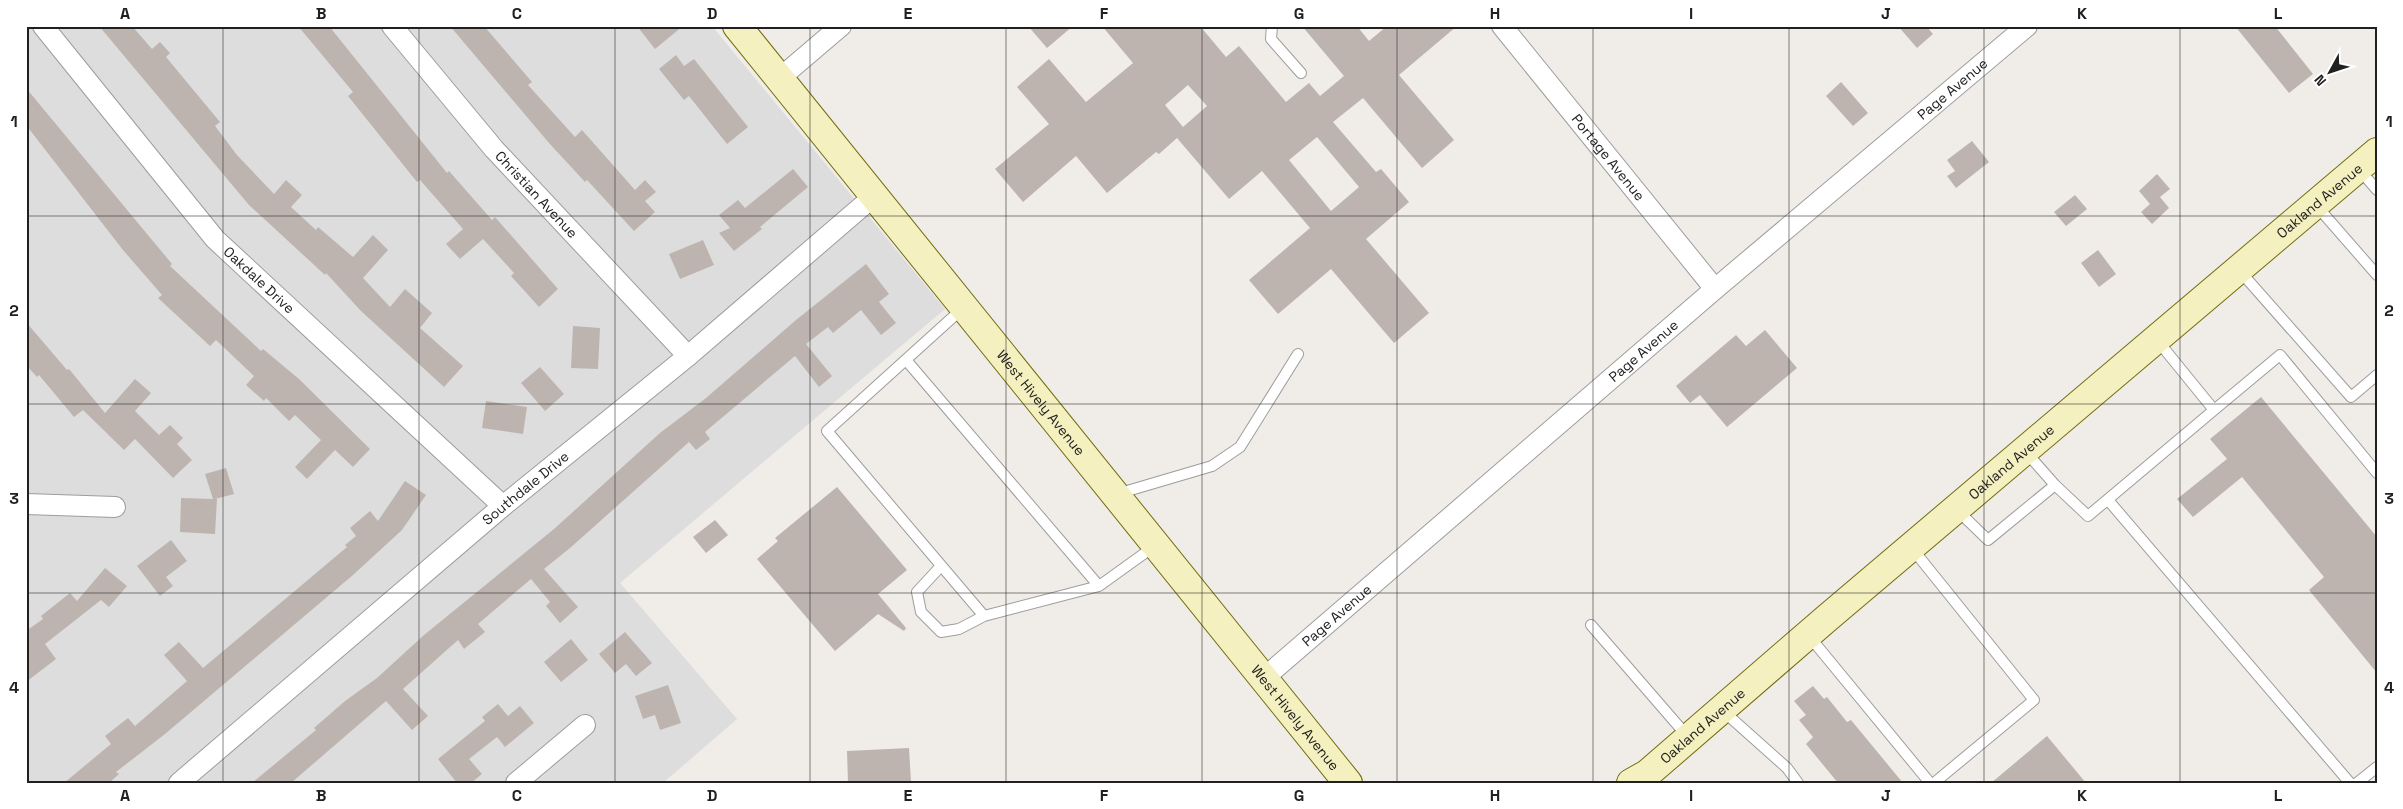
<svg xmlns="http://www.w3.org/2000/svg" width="2403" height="809" font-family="'Space Grotesk',sans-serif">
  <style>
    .residential { fill: #dedddd }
    .building { fill: #bdb4b0; fill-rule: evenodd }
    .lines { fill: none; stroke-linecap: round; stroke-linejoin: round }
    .lane-casing { stroke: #9d9d9d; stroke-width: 12 }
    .street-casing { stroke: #9d9d9d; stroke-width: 22 }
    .secondary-casing { stroke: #716d0e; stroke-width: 30 }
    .lane { stroke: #fff; stroke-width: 10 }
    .street { stroke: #fff; stroke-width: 20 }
    .secondary { stroke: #f5f0c0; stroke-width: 28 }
    .grid { fill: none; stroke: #202020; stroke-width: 1; stroke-opacity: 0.55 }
    .labels { text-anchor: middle; stroke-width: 5; stroke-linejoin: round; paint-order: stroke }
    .street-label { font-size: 14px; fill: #202020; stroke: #fff }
    .neatline { fill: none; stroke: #202020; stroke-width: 2 }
    .grid-label { font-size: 16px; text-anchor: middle; font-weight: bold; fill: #202020 }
  </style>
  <rect width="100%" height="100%" fill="#f0ece7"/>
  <!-- residential -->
  <path class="residential" d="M26,26H712L945,309L620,583L737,719L663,783H26Z"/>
  <!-- building -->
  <path class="building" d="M99,26H132L152,49L160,42L170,53L166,57L220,122L215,126L237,155L274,194L286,180L302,195L291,207L316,230L318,227L353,257L373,235L388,250L363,278L390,307L405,289L432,313L420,328L463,366L444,387L361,311L326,273L325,275L249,205Z
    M298,26H329L447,173L449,171L492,220L495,217L558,289L539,307L511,276L514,273L483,239L460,259L446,244L463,229L420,180L417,182L348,96L353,92Z
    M450,26H484L532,82L528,85L575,137L582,130L635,190L645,180L656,192L645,201L655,212L634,231L587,180L585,182L549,143Z
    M637,26H683L655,49Z
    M1028,26H1073L1047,48Z
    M1102,26H1200L1226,57L1239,46L1286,102L1309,83L1320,96L1344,76L1302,26H1357L1369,41L1387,26H1457L1399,75L1454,140L1422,168L1363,98L1333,122L1376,172L1381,169L1409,202L1366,239L1429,313L1394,343L1331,269L1278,314L1249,280L1310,228L1262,171L1229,199L1177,138L1159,154L1156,152L1107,193L1076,156L1023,202L995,169L1049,124L1017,87L1049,59L1086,102L1133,63ZM1188,85L1207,106L1183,127L1165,105ZM1317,137L1359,187L1331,211L1289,160Z
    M1898,26H1926L1933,34L1917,48Z
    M2235,26H2275L2313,74L2289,93Z
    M676,55L684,66L694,59L748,127L727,144L689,96L684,100L659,69Z
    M1841,82L1868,113L1853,126L1826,96Z
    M26,88L172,264L170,266L261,351L263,349L299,379L370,449L353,467L335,450L307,479L295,467L321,440L295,415L289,421L266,398L264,401L246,385L254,376L216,340L210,346L158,298L162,295L123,250L26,125Z
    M1972,141L1989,162L1956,188L1947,176L1955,171L1947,160Z
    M793,169L808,187L760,227L762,229L734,251L719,233L730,228L719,215L738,200L745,208Z
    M2157,174L2170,189L2160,197L2169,208L2152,224L2141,212L2150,204L2139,191Z
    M2075,195L2087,209L2066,226L2054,212Z
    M703,240L714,265L680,279L669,254Z
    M2098,250L2116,274L2099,287L2081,263Z
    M866,264L889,294L879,302L896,323L881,335L861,310L833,333L828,327L806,344L832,376L819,387L795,356L705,432L710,439L696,450L689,442L570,548L544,569L578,607L560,623L546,606L550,602L531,579L478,624L485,632L464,649L458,640L403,689L428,716L412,730L386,701L291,783H252L316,730L314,728L345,701L377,678L424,635L554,529L660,433L706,398L796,320Z
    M26,322L67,370L69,369L105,413L135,379L151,393L135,411L159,435L170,425L183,438L177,444L192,460L173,478L135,439L124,450L83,410L74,417L39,375L37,377L26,365Z
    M573,326L600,328L598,369L571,368Z
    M1765,330L1797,368L1727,427L1700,395L1690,403L1676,386L1736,335L1746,346Z
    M540,367L564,394L545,411L521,383Z
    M2261,397L2377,537V673L2309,590L2324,577L2242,477L2193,517L2177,499L2227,459L2210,439Z
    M486,401L527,407L523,434L482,428Z
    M226,468L234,494L215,499H217L215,534L180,532L181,498L213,499L205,474Z
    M405,481L426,495L402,530L353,575L165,734L116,772L119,774L109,783H64L111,744L105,736L128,718L135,726L187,681L164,655L179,642L203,668L347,547L345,545L356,536L350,528L370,511L378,521Z
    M837,487L907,570L878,594L906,628L904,631L878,614L835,651L757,559L778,541L775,538Z
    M715,520L728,535L706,553L693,537Z
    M171,540L187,561L166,577L173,586L160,596L137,566Z
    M105,568L127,586L109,607L101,600L45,644L56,659L26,682V631L43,619L41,616L70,593L77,601Z
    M625,632L652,663L636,676L626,664L615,673L599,654Z
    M571,639L588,660L561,682L544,662Z
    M668,685L681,723L660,730L655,715L643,719L635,696Z
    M1813,686L1824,699L1827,697L1847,722L1851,720L1903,783H1838L1806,744L1813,737L1799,720L1806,715L1794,701Z
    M498,704L508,716L520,706L534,723L505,747L497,737L469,759L482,774L471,783H457L438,759L485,721L482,717Z
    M2047,736L2086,783H1991Z
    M909,748L911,782L848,783L847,751Z"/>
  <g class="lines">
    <!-- lane casing -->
    <g class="lane-casing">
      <path id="lane" d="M1272,26L1271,39L1301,73
        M2358,168L2377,190
        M2315,204L2377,275
        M2239,270L2351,397L2377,375
        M963,308L827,431L984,616L1099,586L1156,545
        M906,360L1099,586
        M2214,410L2280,355L2377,473
        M2055,485L2088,516L2214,410L2157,340
        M1117,494L1212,466L1240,447L1298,354
        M2108,500L2350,783
        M1957,510L1988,540L2055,485L2025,451
        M1911,547L2034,700L1934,783
        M941,566L917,592L921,612L941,632L959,629L984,616
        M1591,625L1688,737
        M1809,636L1930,783
        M1722,710L1787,768L1798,783
        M2357,783L2377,767"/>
    </g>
    <!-- street casing -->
    <g class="street-casing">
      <g id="street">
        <path id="s1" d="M43,26L215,239L503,506"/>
        <path id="s2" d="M392,26L494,149L688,356"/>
        <path id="s3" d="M1502,26L1715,289"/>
        <path d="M780,78L841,26"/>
        <path d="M26,504L115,507"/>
        <path id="s4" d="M1264,678L1715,289L2027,26"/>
        <path id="s5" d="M179,783L503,506L688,356L874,196"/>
        <path d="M516,783L585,725"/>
      </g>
    </g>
    <!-- secondary casing -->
    <g class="secondary-casing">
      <g id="secondary">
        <path id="s6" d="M737,26L1348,783"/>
        <path id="s7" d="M1631,783L1647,774L1826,619L2377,152"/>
      </g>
    </g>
    <!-- lane -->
    <use href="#lane" class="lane"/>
    <!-- street -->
    <use href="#street" class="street"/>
    <!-- secondary -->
    <use href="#secondary" class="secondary"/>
  </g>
  <!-- grid -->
  <path class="grid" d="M223,26V783M419,26V783M615,26V783M810,26V783M1006,26V783M1202,26V783M1397,26V783M1593,26V783M1789,26V783M1984,26V783M2180,26V783M26,216H2377M26,404H2377M26,593H2377"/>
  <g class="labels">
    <!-- street labels -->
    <g class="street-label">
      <text dy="5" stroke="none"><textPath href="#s4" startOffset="906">Page Avenue</textPath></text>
      <text dy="5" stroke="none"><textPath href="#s3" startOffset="169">Portage Avenue</textPath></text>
      <text dy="5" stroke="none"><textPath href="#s2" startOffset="222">Christian Avenue</textPath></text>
      <text dy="5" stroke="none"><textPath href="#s7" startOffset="902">Oakland Avenue</textPath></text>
      <text dy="5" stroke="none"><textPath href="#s1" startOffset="334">Oakdale Drive</textPath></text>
      <text dy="5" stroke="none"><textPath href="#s4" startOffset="501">Page Avenue</textPath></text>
      <text dy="5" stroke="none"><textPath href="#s6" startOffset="484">West Hively Avenue</textPath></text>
      <text dy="5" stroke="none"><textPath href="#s7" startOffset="498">Oakland Avenue</textPath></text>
      <text dy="5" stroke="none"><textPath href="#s5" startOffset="455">Southdale Drive</textPath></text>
      <text dy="5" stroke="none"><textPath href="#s4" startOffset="96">Page Avenue</textPath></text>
      <text dy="5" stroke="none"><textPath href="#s6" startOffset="889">West Hively Avenue</textPath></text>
      <text dy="5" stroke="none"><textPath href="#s7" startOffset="92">Oakland Avenue</textPath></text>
    </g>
  </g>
  <!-- border -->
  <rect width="2403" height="809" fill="none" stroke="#ffffff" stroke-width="55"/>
  <!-- north arrow -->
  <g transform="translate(2330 72) rotate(230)" stroke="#ffffff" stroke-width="4" paint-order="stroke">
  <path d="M0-4L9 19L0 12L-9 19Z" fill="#202020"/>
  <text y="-8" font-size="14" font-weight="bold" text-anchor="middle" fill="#202020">N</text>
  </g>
  <rect x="28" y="28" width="2348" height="754" class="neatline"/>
  <g class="grid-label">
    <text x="125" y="19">A</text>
    <text x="321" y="19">B</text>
    <text x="517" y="19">C</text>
    <text x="712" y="19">D</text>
    <text x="908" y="19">E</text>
    <text x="1104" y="19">F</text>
    <text x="1299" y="19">G</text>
    <text x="1495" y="19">H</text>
    <text x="1691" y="19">I</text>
    <text x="1886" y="19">J</text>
    <text x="2082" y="19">K</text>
    <text x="2278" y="19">L</text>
    <text x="14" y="127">1</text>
    <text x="2389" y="127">1</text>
    <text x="14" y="316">2</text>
    <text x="2389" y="316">2</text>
    <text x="14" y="504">3</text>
    <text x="2389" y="504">3</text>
    <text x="14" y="693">4</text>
    <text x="2389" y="693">4</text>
    <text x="125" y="801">A</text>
    <text x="321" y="801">B</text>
    <text x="517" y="801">C</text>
    <text x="712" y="801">D</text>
    <text x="908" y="801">E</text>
    <text x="1104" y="801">F</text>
    <text x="1299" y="801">G</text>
    <text x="1495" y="801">H</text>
    <text x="1691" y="801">I</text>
    <text x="1886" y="801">J</text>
    <text x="2082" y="801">K</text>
    <text x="2278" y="801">L</text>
  </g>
</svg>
